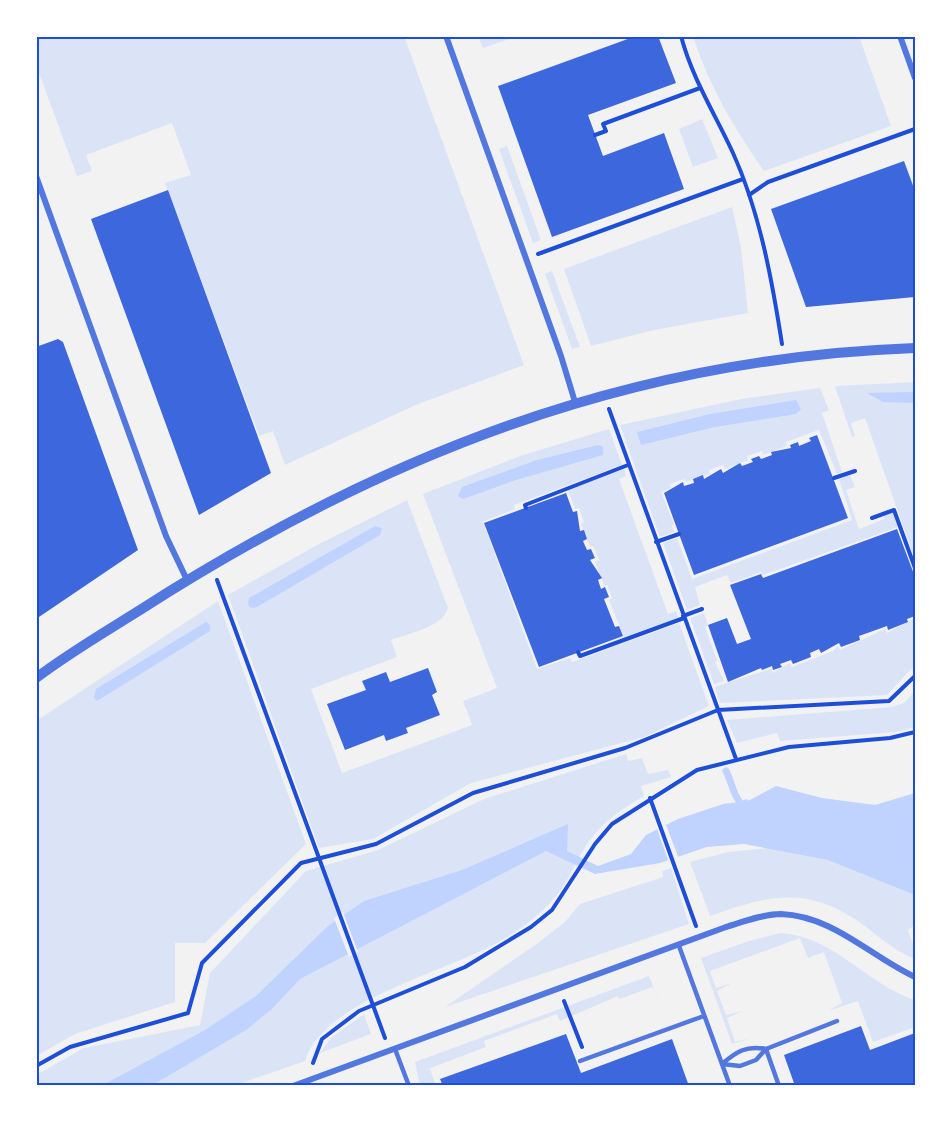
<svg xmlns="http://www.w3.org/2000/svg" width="951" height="1122" font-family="Rubik,sans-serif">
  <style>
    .green { fill: #dbe4f7 }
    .water { fill: #bfd3fe }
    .pier { fill: #f2f2f2 }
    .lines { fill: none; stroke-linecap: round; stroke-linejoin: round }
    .stream { stroke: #bfd3fe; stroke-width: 7 }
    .building { fill: #3d67dc }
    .path { stroke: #1d4ed8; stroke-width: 4 }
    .service { stroke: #5277de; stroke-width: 4.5 }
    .minor { stroke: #5277de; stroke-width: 6 }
    .tertiary { stroke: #5277de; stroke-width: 10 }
    .neatline { fill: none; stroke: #1d4ed8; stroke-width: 2 }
  </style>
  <rect width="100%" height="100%" fill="#f2f2f2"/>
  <!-- green -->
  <path class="green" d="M36,36H404L524,365L418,404L285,465L273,431L259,436L165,183L191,175L172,123L86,155L92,171L77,176L36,65Z
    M478,36H518L483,48Z
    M693,36H859L891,126L764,171C734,128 709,86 693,36Z
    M702,119L718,158L693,167L679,129Z
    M507,146L541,240L533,243L499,149Z
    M732,207L741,247L748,313L654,330L591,346L564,269Z
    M552,271L580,347L572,349L545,274Z
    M915,382V560L865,418L851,423L855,436L852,437L835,386Z
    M820,388L829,410L822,413L842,472L837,474L819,430L786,442L787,446L763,455L762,451L747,456L748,460L725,469L723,465L709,470L710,474L686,482L684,479L670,484L671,488L661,492L674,524L672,526L674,532L660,537L620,425L741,399Z
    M609,429L622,465L514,505L515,509L476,524L483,522L537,669L570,658L572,662L679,623L709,706L644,737L471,783L373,839L319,848L228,595L317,545L407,500L448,608C442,628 409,633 391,640L397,657L311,689L342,773L472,725L463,701L497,688L423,494L520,456Z
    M624,469L626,476L619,479L668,614L676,611L678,618L624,637L609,600L612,598L607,585L604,586L595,562L599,560L593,546L590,547L581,524L584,522L579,508L575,509L568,490Z
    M850,475L855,487L846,490L859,529L884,519V517L893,513L898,527L763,575L761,572L731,583L727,575L695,587L700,605L687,610L663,543L677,538L692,579L852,520L839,479Z
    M218,601L306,844L205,943H175V1002L75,1034L36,1056V721Z
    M704,613L708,625L705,627L717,661L715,662L724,681L714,684L690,618Z
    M915,618V665L887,695L720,703L715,687C733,680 752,675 771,669L773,673L790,663L792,667L833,651L838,646L840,650L885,629L887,633Z
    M915,691V727L896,732L780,741L777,733L737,743L727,720L892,707L904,703Z
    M626,754L628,761L642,758L648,774L668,770L671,777L641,786L644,796C625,807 608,818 594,835C582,849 575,866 566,882C550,909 522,929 495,944C444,972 322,1002 305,1061L233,1086H36V1075L84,1048L200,1025L210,973L306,871L378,850L484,799Z
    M801,845L915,887V925L908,930L915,950V959C894,951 876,934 858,921C804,885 767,896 710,916L690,862L728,852Z
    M671,868L689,924L445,1007L535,945L565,922L580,904L663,877L662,871Z
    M780,933C834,936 866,984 915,1000V1027L873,1042L858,1001L828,1011L842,1003L824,952L808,958L800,938L710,971L716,988L732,983L717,991L726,1015L743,1011L727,1018L735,1042L752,1038L732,1044L701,958L749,941Z
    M649,976L660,1003L653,987L619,999L618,996L560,1021L557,1014L484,1041L486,1047L420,1072L430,1069L436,1086H420L415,1062Z
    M364,1014L371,1034L320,1053L331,1038Z"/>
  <!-- water -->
  <path class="water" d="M915,392V403L883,402L867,393Z
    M796,400L801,409L796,414L715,427L641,445L637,432L710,414Z
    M598,445L603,447V455L516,480L463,499L458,496L462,487L537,460Z
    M375,526L382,528L380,535L257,607L251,608L248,605L249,598Z
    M206,622L210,625V631L97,701L94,698L96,689Z
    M776,786L822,798L875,805L915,793V895L828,860L744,844L707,847L660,863L595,874L546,851L300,979L272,1009L246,1030L151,1086H101L205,1030L256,996L328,926L364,901L462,870L568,824L567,851L598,866L631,854L646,835L678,819L723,804L748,801Z"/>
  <!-- pier -->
  <path class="pier" d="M665,822L679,859L669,863L656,826Z
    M343,912L358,952L349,957L334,918Z"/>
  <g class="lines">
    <!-- stream -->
    <path class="stream" d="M726,771C732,782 733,796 742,805L746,803"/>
  </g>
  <!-- building -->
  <path class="building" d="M636,36H658L676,83L588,115L603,156L664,133L684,189L552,237L498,86Z
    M904,161L915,191V297L806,307L771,209Z
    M168,190L271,473L199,515L91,219Z
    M58,339L63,342L138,550L36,619V347Z
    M817,435L848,518L694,575L664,493L683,482L684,486L694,483L693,479L703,475L704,479L721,469L723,473L740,463L742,466L753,462L751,459L759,456L761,459L772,455L771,452L791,448L790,445L798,442L799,446L811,441L809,438Z
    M566,493L573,512L577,511L580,531L584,530L587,539L583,541L587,550L591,549L595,558L590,560L602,578L598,580L601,589L605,587L609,597L604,599L615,627L619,626L623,636L539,667L484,523Z
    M897,529L915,577V616L907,619L908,622L888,630L887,626L859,636L860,640L841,647L839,643L821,653L819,649L810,653L811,657L793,664L791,660L780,664L782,667L773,670L772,666L762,670L761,668L728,682L708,625L727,618L737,644L751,639L730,585L761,574L763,578Z
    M428,668L437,692L432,695L440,715L406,728L408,733L386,741L384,735L345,750L327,704L366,690L362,681L386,672L390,682Z
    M861,1026L870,1050L915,1033V1083L906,1086H795L784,1055Z
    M566,1034L581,1073L672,1039L689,1086H443L440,1079Z"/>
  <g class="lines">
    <!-- path -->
    <path class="path" d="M681,36C692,78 715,114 733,153C760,213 772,280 782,344
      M595,135L606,131L603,124L700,88
      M749,195L768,182L915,129
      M538,254L743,179
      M609,409L736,759
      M834,478L855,471
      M526,508L525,505L628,465
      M872,518L894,510L915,568
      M656,542L679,534
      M217,580L385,1038
      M683,616L702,609
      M578,652L580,656L684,618
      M650,798L696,926
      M564,1001L582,1047
      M313,1063L322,1039L359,1011L465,967L531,927L552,910L595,844L612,824L697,770L789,747L890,738L915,732
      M36,1066L70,1047L188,1013L202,963L301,863L376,844L473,793L625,748L718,710L889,701L915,676"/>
    <!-- service -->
    <path class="service" d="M679,946L730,1086
      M395,1049L409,1086
      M766,1049L779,1086
      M580,1061L704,1016
      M722,1064L740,1066L756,1060L766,1049L837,1021
      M722,1064C736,1052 746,1045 766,1049"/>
    <!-- minor -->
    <path class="minor" d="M446,36L561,356L575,402
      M900,36L915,78
      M36,176L166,536L187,580
      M293,1086L726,927C743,922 763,914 781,914C833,916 870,956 915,977"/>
    <!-- tertiary -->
    <path class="tertiary" d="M36,678C69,653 105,632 140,610C380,456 628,358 915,348"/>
  </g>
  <!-- border -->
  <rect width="951" height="1122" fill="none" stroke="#ffffff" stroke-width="75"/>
  <rect x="38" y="38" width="876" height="1046" class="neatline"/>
</svg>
